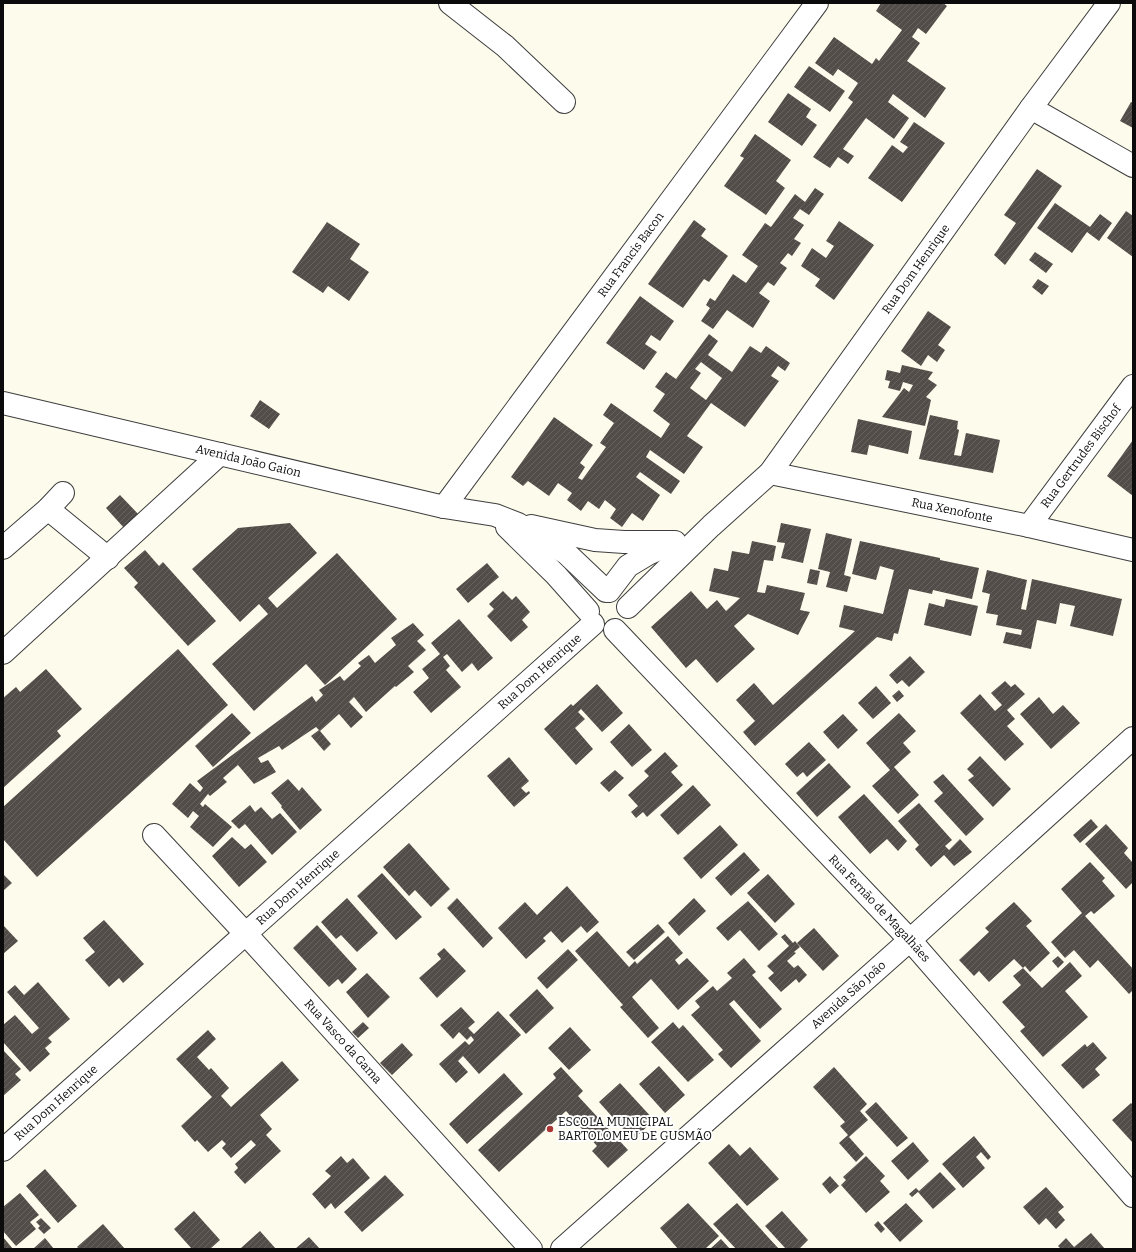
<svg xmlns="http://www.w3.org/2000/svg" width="1136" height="1252" font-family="Bitter,serif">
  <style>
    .building { fill: url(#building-hatch); fill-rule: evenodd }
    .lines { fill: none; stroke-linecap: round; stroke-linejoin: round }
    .minor-casing { stroke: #3e3e3e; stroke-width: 24 }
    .minor { stroke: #fff; stroke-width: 22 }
    .poi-dot { fill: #ab3733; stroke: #fff; stroke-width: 1.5 }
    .labels { text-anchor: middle; stroke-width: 4; stroke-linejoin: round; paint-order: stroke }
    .street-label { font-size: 12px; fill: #0b0b0b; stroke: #fff }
    .poi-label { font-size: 12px; fill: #0b0b0b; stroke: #fff; text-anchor: start }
  </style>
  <defs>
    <pattern id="building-hatch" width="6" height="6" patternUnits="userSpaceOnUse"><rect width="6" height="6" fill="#524d49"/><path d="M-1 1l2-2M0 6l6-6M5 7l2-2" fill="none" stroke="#66625f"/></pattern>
  </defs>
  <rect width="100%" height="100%" fill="#fdfbeb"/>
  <!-- building -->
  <path class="building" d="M881,3H943L947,6L926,34L918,28L912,37L920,43L907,61L946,88L925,118L893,94L888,102L909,118L894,139L866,118L843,149L854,156L848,164L838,157L830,168L813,157L853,102L848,98L858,83L838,69L833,76L815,63L834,37L872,64L876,58L879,61L902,30L876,11Z
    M809,66L845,91L830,112L794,87Z
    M788,93L811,109L806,117L817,125L802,146L768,122Z
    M1131,102L1133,103V128L1120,121Z
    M914,122L945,143L902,202L868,178L892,145L903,153L908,147L900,142Z
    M755,134L791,160L776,181L785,188L766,215L724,186L744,158L740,156Z
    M1037,169L1062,186L1005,265L994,255L1016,223L1004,215Z
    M815,188L824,194L809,215L800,209L793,218L804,225L794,239L801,243L792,256L788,253L780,263L787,268L774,286L768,282L759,293L770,301L753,328L727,310L713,329L701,321L710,308L706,305L710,298L715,301L733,274L746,283L758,266L742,255L765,223L771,227L795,194L805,202Z
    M1055,203L1090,227L1100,214L1112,223L1099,241L1087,232L1072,253L1037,228Z
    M1126,211L1133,216V257L1107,238Z
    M694,220L706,229L701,236L728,256L709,282L704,279L683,308L648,284Z
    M839,221L874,245L834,300L815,286L820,279L801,266L812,248L826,258L834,246L826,241Z
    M327,222L360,244L350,259L369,272L349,301L328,286L323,293L292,272Z
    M1035,252L1053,264L1046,273L1029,260Z
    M1038,279L1049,286L1042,295L1032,287Z
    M640,296L674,321L660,341L651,335L645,344L657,352L644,370L606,343Z
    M928,311L951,327L938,345L945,350L937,362L928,355L921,366L901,351Z
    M709,334L718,341L708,355L732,372L750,346L761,353L766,346L790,363L785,371L778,366L771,376L779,381L745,427L711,403L687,436L703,447L684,474L650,450L646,457L680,481L671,494L640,472L636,477L660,495L643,521L632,513L622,527L610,518L616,509L605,500L599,509L588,501L581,511L567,500L572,493L558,483L549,496L528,481L523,486L511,477L554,417L593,445L580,463L585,467L578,478L582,480L606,447L600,443L614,423L603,415L611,403L661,438L670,424L653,411L665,394L655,387L666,372L676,379ZM701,362L722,378L706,400L690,388L701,373L695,369Z
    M902,365L933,372L928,379L937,385L926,397L931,400L925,426L882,417L904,388L909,392L913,385L903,382L900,391L888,388L890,381L885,380L887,370L900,373Z
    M260,400L280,414L269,429L250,416Z
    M930,415L958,421L957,429L959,430L954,455L961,456L966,433L1000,440L993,473L919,459Z
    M858,419L912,431L908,454L869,445L867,455L851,452Z
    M1133,440V496L1107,476Z
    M120,495L140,516L125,529L106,508Z
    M290,523L317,553L268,598L277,608L337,553L397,619L325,685L306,664L254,711L212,664L268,614L259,604L240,622L192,569L238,528Z
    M781,523L811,529L803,563L781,558L785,543L777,542Z
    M826,533L852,539L844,575L851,577L847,592L826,587L830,572L818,569Z
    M752,541L776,546L773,561L764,560L757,592L765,593L767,585L805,593L800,610L810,612L798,635L748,614L734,626L755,649L717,683L696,659L686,668L651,627L691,591L707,609L717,600L726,611L740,598L709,591L714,568L728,571L732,551L749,554Z
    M860,541L940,558V560L979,568L972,599L933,590L932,594L909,589L898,634L894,633L892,641L877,637L755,746L743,732L755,721L736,700L754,683L773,705L855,631L839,627L844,605L883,614L894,570L880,566L876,580L852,574Z
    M145,550L159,566L163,562L216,621L188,646L134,587L138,583L124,568Z
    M487,563L499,577L468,603L456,589Z
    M810,569L820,571L817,585L807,583Z
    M987,570L1027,580L1021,609L1026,610L1032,579L1122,599L1113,636L1070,626L1075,606L1060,603L1056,624L1037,620L1031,649L1003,643L1006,632L1021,635L1022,630L996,625L998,615L986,613L990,594L982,592Z
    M503,591L512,600L516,596L530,612L522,620L528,627L511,642L487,616L494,609L489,604Z
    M946,599L978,606L971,636L924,625L929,603L944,607Z
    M459,619L493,658L478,671L472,663L462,672L447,654L443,657L450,666L446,670L461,687L431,713L413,692L429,678L422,669L440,654L431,643Z
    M413,623L424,635L417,641L426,650L408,666L414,672L396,687L395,686L366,712L354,697L349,702L363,717L351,728L339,714L320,731L331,744L324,751L311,736L319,730L316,727L282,750L279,746L258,758L261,763L268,760L276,772L254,784L238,765L223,778L227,782L210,796L208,794L200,804L203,807L205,804L232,827L213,847L190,827L199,816L193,811L188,818L172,804L190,783L200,792L203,788L197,781L312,696L316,702L323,695L319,690L340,676L344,681L361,666L358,663L369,655L375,663L396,645L391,638Z
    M178,649L228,705L37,877L3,839V807Z
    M910,656L925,672L909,687L902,680L897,684L889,675Z
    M46,669L82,709L57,731L61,736L3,788V698L16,687L20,692Z
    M1005,681L1011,687L1015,684L1025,694L1007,710L1015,719L1007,726L1024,744L1005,761L960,713L980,694L995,711L1002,705L991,693Z
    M597,684L623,713L602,732L581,709L578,712L585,719L575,728L593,749L576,765L544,729L571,704L573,706Z
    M876,686L891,703L873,719L858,703Z
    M899,690L904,696L897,702L892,696Z
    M1039,697L1053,714L1063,705L1080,723L1051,749L1020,714Z
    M232,713L251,733L213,767L195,746Z
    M899,713L916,731L903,743L911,752L894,767L919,795L898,814L872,786L890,770L866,743Z
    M843,714L858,730L838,749L823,732Z
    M629,724L652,750L632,767L610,742Z
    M809,742L826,760L807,777L803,772L797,777L785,764Z
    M665,752L678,766L671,772L683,785L647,817L643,812L636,818L631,812L638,806L628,795L649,776L644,771Z
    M980,756L1011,789L993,807L968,780L974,776L967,769Z
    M509,757L529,781L521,788L526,793L529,791L530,793L514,807L487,776Z
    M829,763L851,787L817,817L796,793Z
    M615,770L624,778L609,792L600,783Z
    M943,774L984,819L966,836L934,801L943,793L933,782Z
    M288,779L299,791L302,787L322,810L300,830L281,807L282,806L271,793Z
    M693,785L711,805L678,835L660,815Z
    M864,794L907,841L898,851L887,839L870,854L838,817Z
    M919,803L952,840L945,846L949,850L960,839L972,852L954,866L944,855L931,867L915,849L919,845L898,821Z
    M250,805L255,812L261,807L272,819L280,813L297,832L272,855L245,824L239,829L231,821Z
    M1091,819L1098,827L1080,843L1073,835Z
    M1106,824L1128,848L1124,853L1133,863V882L1126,889L1085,844Z
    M720,825L738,845L701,879L683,858Z
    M232,837L245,849L251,844L267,862L239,887L212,856Z
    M409,843L450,889L431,907L415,890L409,896L383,867Z
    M744,852L760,870L731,896L715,878Z
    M1090,862L1105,878L1102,881L1115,896L1094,914L1091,911L1085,916L1133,969V990L1129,994L1098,960L1090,968L1074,950L1065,958L1051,942L1082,913L1061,889Z
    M382,873L422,917L396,940L357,896Z
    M3,874L12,883L3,891Z
    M768,874L795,904L775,923L747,893Z
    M567,886L599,922L587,933L581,926L562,943L551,931L543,938L546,941L526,959L498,928L525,902L537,915Z
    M347,898L378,933L357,952L341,935L336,939L321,922Z
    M457,898L493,938L483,948L447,908Z
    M694,898L706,911L679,936L668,923Z
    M748,901L778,934L759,951L740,930L728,941L716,928Z
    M1014,902L1032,921L1026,926L1050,953L1030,972L1025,966L1023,968L1042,988L1070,962L1082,976L1065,991L1088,1017L1043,1057L1020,1031L1025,1027L1002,1002L1021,985L1013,976L1023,968L1014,959L989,982L979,971L974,976L959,960L989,932L985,928Z
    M104,920L144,964L123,983L119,978L109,987L85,960L95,952L83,938Z
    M658,924L665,932L634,960L626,952Z
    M3,925L18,941L3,954Z
    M317,925L357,969L342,984L338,979L329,987L293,948Z
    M814,928L839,956L823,971L797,943Z
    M597,931L629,967L635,961L637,964L668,936L683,953L675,960L679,965L687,958L709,981L678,1010L651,979L632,997L659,1028L648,1038L620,1007L623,1005L575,951Z
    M785,934L793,943L795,941L800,947L794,952L796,953L787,961L794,968L798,965L807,975L799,983L796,979L781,992L768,978L774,973L767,966L789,946L781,937Z
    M444,948L466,971L437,998L419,978L441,959L437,954Z
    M568,949L578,960L547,989L537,978Z
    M1058,956L1064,962L1058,968L1052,961Z
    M744,958L756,972L752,975L782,1009L760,1029L734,1000L729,1004L761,1041L731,1068L718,1054L723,1050L691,1015L700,1007L695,1001L713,986L717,991L732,978L727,973Z
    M367,973L390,997L368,1018L346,992Z
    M38,982L70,1019L48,1038L52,1042L45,1048L50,1054L30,1072L3,1042V1025L15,1015L32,1034L39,1028L7,992L15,985L24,995Z
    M537,989L554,1008L526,1034L509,1015Z
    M461,1007L475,1022L468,1028L474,1034L498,1011L521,1035L479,1074L463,1056L458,1061L468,1072L456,1083L439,1064L465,1041L469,1045L474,1040L471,1036L467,1040L459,1032L453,1039L440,1025Z
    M363,1022L369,1028L358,1038L352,1032Z
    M673,1022L679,1029L683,1025L714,1060L688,1082L651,1042Z
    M570,1027L591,1050L569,1070L548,1048Z
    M208,1030L216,1039L197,1057L209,1070L211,1068L229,1088L221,1096L231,1107L282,1061L299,1080L260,1115L272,1129L266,1135L281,1151L245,1184L234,1172L238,1168L235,1164L256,1145L251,1140L231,1158L222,1148L226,1144L222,1140L208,1152L197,1140L195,1142L181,1126L212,1097L176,1059Z
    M1093,1042L1107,1058L1095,1069L1100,1075L1083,1089L1061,1065L1085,1044L1087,1047Z
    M402,1043L413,1055L392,1075L380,1063Z
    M3,1050L21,1069L15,1074L21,1080L3,1096Z
    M659,1066L685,1095L665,1113L639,1084Z
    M561,1067L583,1091L578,1096L628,1150L608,1168L592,1151L597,1146L566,1111L499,1172L478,1150L556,1078L553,1074Z
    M834,1067L867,1104L860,1111L868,1120L849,1137L864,1154L856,1162L839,1143L848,1135L840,1126L845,1122L813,1087Z
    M504,1073L523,1094L467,1144L449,1124Z
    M620,1083L654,1120L633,1140L599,1102Z
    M876,1102L908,1138L897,1147L865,1112Z
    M1131,1103L1133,1105V1143L1112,1120Z
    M974,1136L991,1157L988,1160L981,1152L976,1157L985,1168L963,1188L942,1164Z
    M913,1142L929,1161L908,1180L891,1161Z
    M729,1144L740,1156L750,1147L779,1179L747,1206L708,1163Z
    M341,1156L347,1163L353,1158L370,1178L335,1209L331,1203L325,1209L312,1194L331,1176L325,1171Z
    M866,1156L885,1176L880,1181L890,1192L866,1213L841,1185L846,1180L843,1177Z
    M45,1169L77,1206L58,1223L26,1186Z
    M940,1172L956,1189L933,1209L918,1192Z
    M385,1175L404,1195L362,1232L344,1212Z
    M830,1176L839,1186L830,1194L822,1184Z
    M1046,1187L1064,1207L1058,1212L1065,1220L1056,1229L1046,1218L1039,1225L1023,1207Z
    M916,1188L919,1191L912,1197L909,1194Z
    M20,1193L39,1215L30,1222L36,1229L16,1246L3,1231V1207Z
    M688,1203L719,1236L705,1249H678L660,1228Z
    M737,1203L779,1249H736L713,1224Z
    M906,1203L923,1221L900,1242L883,1223Z
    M194,1211L220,1240L210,1249H192L174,1229Z
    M782,1211L808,1240L799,1249H786L765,1226Z
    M41,1218L51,1228L44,1234L38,1228L40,1226L36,1222Z
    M878,1221L885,1229L881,1233L874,1225Z
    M103,1224L125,1249H79L77,1247Z
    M260,1231L276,1249H242L241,1248Z
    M1091,1233L1105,1249H1061L1058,1246L1066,1238L1074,1247Z
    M3,1237L13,1249H3Z
    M309,1237L320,1249H295Z
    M45,1238L54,1249H33Z
    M721,1239L730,1249H710Z"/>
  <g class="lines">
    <!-- minor casing -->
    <g class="minor-casing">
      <g id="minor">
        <path d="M450,3L505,46L564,102"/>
        <path d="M1031,108L1133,166"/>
        <path id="s1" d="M3,403L444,507L495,515L518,524L566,553L606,591"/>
        <path id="s2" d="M770,473L1029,526L1133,550"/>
        <path id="s3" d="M444,507L817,3"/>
        <path d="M48,509L108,558"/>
        <path d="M531,526L595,540L624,542H675"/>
        <path id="s4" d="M1029,526L1133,386"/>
        <path d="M507,527L556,575L588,611"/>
        <path d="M3,548L48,509L63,493"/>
        <path d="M609,591L628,566L648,554L668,545"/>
        <path id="s5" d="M628,607L711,526L770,473L1031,108L1109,3"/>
        <path id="s6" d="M615,630L910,940L1133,1196"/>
        <path d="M3,653L220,454"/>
        <path id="s7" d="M154,835L245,933L531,1249"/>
        <path id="s8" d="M3,1150L593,624"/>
        <path id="s9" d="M562,1249L910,940L1133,738"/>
      </g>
    </g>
    <!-- minor -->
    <use href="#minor" class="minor"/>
  </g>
  <!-- markers -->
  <circle class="poi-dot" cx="550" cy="1129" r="4"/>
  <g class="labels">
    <!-- street labels -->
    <g class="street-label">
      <text dy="4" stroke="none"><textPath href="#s3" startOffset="314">Rua Francis Bacon</textPath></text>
      <text dy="4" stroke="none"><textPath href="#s5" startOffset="446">Rua Dom Henrique</textPath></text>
      <text dy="4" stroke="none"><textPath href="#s4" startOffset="87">Rua Gertrudes Bischof</textPath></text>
      <text dy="4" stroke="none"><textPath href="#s1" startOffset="252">Avenida João Gaion</textPath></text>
      <text dy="4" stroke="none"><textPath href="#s2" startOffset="186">Rua Xenofonte</textPath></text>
      <text dy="4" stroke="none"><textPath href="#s8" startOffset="719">Rua Dom Henrique</textPath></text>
      <text dy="4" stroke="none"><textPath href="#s8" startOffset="395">Rua Dom Henrique</textPath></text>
      <text dy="4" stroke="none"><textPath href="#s6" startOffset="384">Rua Fernão de Magalhães</textPath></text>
      <text dy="4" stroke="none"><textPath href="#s9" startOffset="383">Avenida São João</textPath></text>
      <text dy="4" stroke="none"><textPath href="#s7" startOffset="280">Rua Vasco da Gama</textPath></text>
      <text dy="4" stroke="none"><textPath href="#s8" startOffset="71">Rua Dom Henrique</textPath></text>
    </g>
    <!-- poi labels -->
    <g class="poi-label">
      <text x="558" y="1126">ESCOLA MUNICIPAL<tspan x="558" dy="14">BARTOLOMEU DE GUSMÃO</tspan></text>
    </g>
  </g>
  <!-- border -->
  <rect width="1136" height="1252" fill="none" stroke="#0b0b0b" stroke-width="8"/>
</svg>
